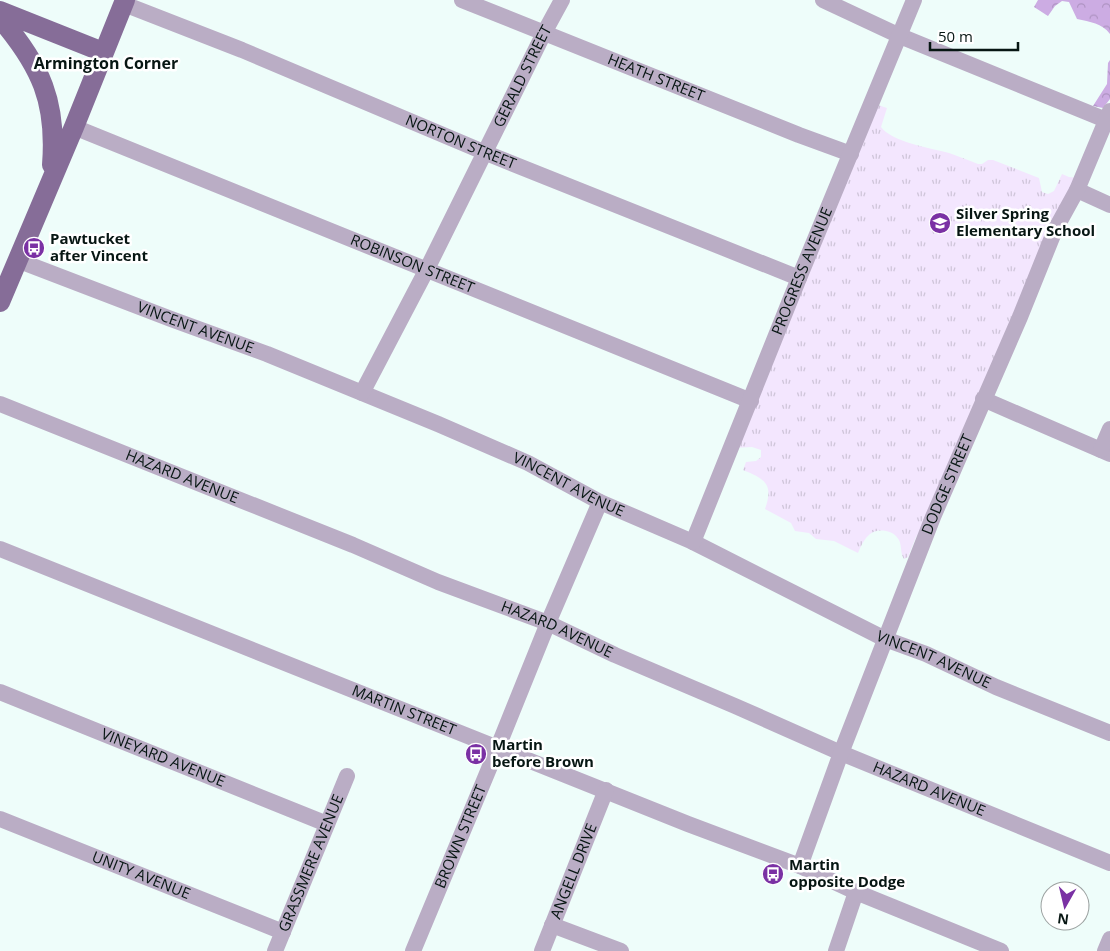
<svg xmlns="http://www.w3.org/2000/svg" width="1110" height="951" font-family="'Open Sans',sans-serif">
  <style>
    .grass { fill: url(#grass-tufts) }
    .forest { fill: url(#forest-crowns) }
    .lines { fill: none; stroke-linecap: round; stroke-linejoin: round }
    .minor { stroke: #baadc5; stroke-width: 16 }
    .major { stroke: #866d98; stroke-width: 20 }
    .labels { text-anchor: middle; stroke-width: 5; stroke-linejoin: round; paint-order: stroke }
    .street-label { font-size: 15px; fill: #071613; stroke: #fff }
    .poi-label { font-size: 15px; font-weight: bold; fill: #071613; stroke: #fff; text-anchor: start }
    .neighbourhood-label { font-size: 16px; font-weight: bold; fill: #071613; stroke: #fff }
  </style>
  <defs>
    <pattern id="grass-tufts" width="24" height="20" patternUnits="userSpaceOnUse" patternTransform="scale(1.25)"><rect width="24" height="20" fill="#f3e6fe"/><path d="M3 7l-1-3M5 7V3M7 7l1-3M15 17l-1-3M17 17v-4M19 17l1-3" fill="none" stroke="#cfc5d9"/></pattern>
    <pattern id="forest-crowns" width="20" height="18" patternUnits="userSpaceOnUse" patternTransform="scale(1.25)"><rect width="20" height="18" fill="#ccace3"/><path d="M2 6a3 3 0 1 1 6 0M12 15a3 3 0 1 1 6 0" fill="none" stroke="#ae93c2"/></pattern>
  </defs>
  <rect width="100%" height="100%" fill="#eefdfa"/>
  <!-- grass -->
  <path class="grass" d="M872,103L887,108L881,127C892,142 930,148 949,153C958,156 968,160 978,164H982L988,160H993L1039,178L1042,192L1048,194L1054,191L1062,174L1069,177L1078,178L920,531L916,537L908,557L904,559C900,553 902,546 899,540C896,535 892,532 886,531C870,528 864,539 858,553L834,541L816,539L809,533L795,531L791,523L765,509C774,484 765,479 743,470L746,462L756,461L761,457V450L752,447L733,448Z"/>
  <!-- forest -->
  <path class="forest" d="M1038,0H1110V34C1102,23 1090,22 1077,19L1069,2L1062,1L1055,6L1048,16L1034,7Z
    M1110,60V99L1103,108L1093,106L1107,84L1108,63Z"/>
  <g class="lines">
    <!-- minor -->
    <g class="minor">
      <path id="s1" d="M462,0L799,135L851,154"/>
      <path d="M823,0L900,36L1106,120"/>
      <path id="s2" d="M124,4L242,50L486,153L799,278"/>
      <path id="s3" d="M74,127L751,401"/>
      <path d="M1077,190L1110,205"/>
      <path id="s4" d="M17,260L171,319L267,354L438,424L528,463L600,502L693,542L885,639L926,654L996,687L1110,733"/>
      <path id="s5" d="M362,393L427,269L544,33L562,0"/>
      <path d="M983,399L1110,454"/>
      <path id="s6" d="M0,404L353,545L438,582L548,623L615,655L735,706L841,753L1110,863"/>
      <path d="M1101,450L1110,429"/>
      <path id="s7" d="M693,542L799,278L914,0"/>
      <path id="s8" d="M0,549L688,824L800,866L856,892L1001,951"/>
      <path id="s9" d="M0,692L327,824"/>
      <path id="s10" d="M0,819L283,932"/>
      <path id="s11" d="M800,866L841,753L933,517L1020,317L1055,230L1077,190L1110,111"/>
      <path d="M552,925L621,951"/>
      <path id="s12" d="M275,951L347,776"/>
      <path id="s13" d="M413,951L498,747L548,623L600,502"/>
      <path id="s14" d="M542,951L606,790"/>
      <path d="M836,951L856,892"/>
      <path d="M1105,951L1110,939"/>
    </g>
    <!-- major -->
    <path class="major" d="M0,11L103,52
      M0,18C41,66 57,102 52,165
      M0,302L74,127L125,0"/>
  </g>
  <!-- icons -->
  <defs>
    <g id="school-disc" transform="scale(1.125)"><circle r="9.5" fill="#7a31a4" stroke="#fff"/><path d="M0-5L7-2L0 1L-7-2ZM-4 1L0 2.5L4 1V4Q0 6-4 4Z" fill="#fff"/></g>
    <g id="bus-disc" transform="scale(1.125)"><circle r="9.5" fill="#7a31a4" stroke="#fff"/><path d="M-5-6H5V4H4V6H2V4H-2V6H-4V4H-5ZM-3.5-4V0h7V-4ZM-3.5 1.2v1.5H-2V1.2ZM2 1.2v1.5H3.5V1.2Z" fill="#fff"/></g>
  </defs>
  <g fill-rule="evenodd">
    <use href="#school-disc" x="940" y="223"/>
    <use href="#bus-disc" x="34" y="248"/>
    <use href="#bus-disc" x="476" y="754"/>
    <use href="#bus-disc" x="773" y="874"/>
  </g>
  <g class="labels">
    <!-- street labels -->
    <g class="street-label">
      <text dy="5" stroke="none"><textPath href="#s5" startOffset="355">GERALD STREET</textPath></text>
      <text dy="5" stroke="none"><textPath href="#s1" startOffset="209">HEATH STREET</textPath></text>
      <text dy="5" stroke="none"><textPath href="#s2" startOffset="364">NORTON STREET</textPath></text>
      <text dy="5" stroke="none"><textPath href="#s3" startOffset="365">ROBINSON STREET</textPath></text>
      <text dy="5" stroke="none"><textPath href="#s7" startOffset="292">PROGRESS AVENUE</textPath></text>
      <text dy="5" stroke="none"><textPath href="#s4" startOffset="191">VINCENT AVENUE</textPath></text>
      <text dy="5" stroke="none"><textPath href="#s6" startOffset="196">HAZARD AVENUE</textPath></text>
      <text dy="5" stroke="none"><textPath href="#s4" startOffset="596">VINCENT AVENUE</textPath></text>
      <text dy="5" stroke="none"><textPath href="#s11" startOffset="409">DODGE STREET</textPath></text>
      <text dy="5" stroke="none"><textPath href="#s6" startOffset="601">HAZARD AVENUE</textPath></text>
      <text dy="5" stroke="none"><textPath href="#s4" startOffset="1001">VINCENT AVENUE</textPath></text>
      <text dy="5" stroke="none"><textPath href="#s8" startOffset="435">MARTIN STREET</textPath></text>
      <text dy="5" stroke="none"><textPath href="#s9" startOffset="176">VINEYARD AVENUE</textPath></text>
      <text dy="5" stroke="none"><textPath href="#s6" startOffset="1006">HAZARD AVENUE</textPath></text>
      <text dy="5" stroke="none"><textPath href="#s13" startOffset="124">BROWN STREET</textPath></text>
      <text dy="5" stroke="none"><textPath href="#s12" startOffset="95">GRASSMERE AVENUE</textPath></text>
      <text dy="5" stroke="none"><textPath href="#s14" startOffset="86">ANGELL DRIVE</textPath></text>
      <text dy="5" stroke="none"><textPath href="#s10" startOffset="152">UNITY AVENUE</textPath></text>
    </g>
    <!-- poi labels -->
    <g class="poi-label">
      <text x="956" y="219">Silver Spring<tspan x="956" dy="17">Elementary School</tspan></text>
      <text x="50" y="244">Pawtucket<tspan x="50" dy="17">after Vincent</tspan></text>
      <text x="492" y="750">Martin<tspan x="492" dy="17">before Brown</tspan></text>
      <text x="789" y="870">Martin<tspan x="789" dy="17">opposite Dodge</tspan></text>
    </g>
    <!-- neighbourhood labels -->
    <g class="neighbourhood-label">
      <text x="106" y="69">Armington Corner</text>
    </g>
  </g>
  <!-- north arrow -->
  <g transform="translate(1065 906) rotate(188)"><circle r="24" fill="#ffffff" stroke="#9ca2a1"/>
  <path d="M0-4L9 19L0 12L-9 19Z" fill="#7a31a4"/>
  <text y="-8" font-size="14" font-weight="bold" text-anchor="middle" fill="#071613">N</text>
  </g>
  <!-- scale -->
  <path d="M930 42v8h88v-8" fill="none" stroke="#071613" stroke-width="2.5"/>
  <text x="938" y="42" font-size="15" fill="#071613" stroke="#ffffff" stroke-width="4" paint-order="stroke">50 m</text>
</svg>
